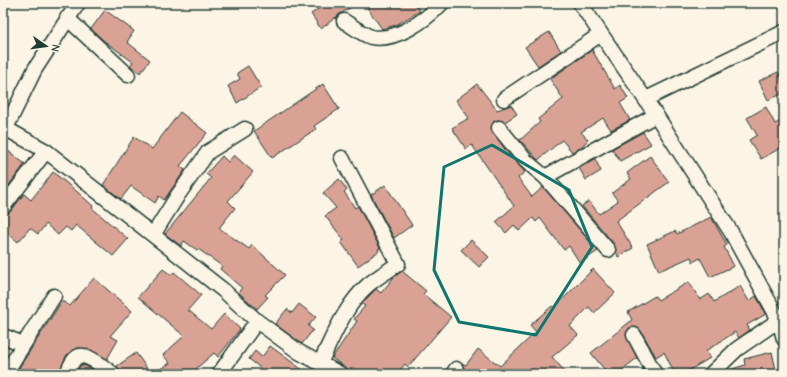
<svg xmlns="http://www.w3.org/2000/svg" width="787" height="377" font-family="'Comic Neue',sans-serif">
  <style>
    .building { fill: #daa295; stroke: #1f3d34 }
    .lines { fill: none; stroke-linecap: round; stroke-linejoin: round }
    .minor-casing { stroke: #1f3d34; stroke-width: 17 }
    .minor { stroke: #fcf5e5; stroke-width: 14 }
    .marked { fill: none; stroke: #0f766e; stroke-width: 3; stroke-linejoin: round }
  </style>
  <rect width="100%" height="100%" fill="#fcf5e5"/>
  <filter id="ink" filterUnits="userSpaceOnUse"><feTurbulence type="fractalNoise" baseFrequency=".025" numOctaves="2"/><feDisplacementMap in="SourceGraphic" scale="8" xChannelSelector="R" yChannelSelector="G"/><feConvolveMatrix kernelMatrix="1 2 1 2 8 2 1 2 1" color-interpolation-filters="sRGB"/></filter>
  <g filter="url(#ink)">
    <!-- building -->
    <path class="building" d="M327,3H358L340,14L321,29L311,14Z
      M364,3H414L420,11L396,25L382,29Z
      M105,10L134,31L127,42L150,60L140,73L130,65L133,62L103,40L91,29Z
      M549,32L561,51L538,66L525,47Z
      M592,50L615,89L620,85L628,98L620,103L630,120L611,130L603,118L581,132L588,140L580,148L572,152L562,140L538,160L520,140L540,122L538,119L563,99L550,79Z
      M248,66L261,87L237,103L228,86L240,79L237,73Z
      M778,72L784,84V93L768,100L759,81Z
      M323,84L339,109L314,126L316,129L272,158L254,131Z
      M477,84L497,110L511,105L517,114L505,122L498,120L494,121L491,129L507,152L525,172L518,178L532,197L543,187L598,251L580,263L569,246L564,250L540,218L536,222L533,218L519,231L514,225L506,233L496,222L514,206L472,145L466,149L452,128L469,118L456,100Z
      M766,107L775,124L784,119V146L761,159L749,140L757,135L747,118Z
      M180,112L207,133L180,166L185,170L164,200L159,196L155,203L131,186L121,199L103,185L134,137L152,149Z
      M643,132L651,144L620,161L612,149Z
      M3,147L25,164L3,193Z
      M234,155L253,172L228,201L235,208L219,228L249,249L252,245L285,275L265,295L268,297L257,309L238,292L242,288L220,269L222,266L198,249L197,250L184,241L181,246L165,234L211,178L206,174L222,156L228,162Z
      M650,156L669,182L616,221L633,248L618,257L614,244L582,206L589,201L599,214L618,201L612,193L631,179L627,173Z
      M595,159L601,171L586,180L579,168Z
      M53,172L81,195L93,206L92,208L128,239L113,256L76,225L71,231L66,227L58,235L46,224L38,234L30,228L18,242L3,229V215L10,212L24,194L31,200Z
      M339,179L347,190L344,192L355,208L358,206L380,248L378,249L379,251L358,266L341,242L344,240L325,216L336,208L323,193Z
      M385,185L412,225L394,238L371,195Z
      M711,217L727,245L724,247L734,266L710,277L700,258L693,262L691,257L659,271L647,244L675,231L677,234Z
      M471,240L489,257L479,267L461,250Z
      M163,269L171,275L174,272L201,295L188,310L211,329L224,314L240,329L218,357L214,353L190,374H152L170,363L163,355L184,336L138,297Z
      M593,269L615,293L594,313L589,307L570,326L578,335L552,357L567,374H463L464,369L462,363L466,365L478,349L500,366L536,332L530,325L552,306L554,308Z
      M402,271L426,291L423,294L451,317L408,367L405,364L397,374H354L332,358L357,321L354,319L365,306L362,304L366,299L376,289L381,293L394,277Z
      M94,278L132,311L110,336L118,340L107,359L88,349L78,348L72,350L66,356L59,374H15L62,301L70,306Z
      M689,282L700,300L709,294L714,302L740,286L749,301L756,296L766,314L747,325L750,330L739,338L735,332L706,351L710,358L683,374H675L664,352L656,357L641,331L638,328L630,327L626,335L637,358L617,374H608L591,353L632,320L628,312L655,296L658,300Z
      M299,304L316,317L308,326L313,330L302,344L275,324L287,309L292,313Z
      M270,346L285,357L308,374H268L249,359L255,351L262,357Z
      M772,352L777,374H725L726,371L745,365L744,359Z
      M136,353L151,374H121L117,366Z
      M81,365L86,366L98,373L76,374Z"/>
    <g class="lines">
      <!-- minor casing -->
      <g class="minor-casing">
        <path id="minor" d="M580,3L656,115L731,232L779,320L784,339
          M67,18L128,75
          M344,21C352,26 362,34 371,37C396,42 426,20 442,3
          M504,99L601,34
          M646,99L784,32
          M3,127L46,151L223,290L257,321L299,352L340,374
          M6,128L35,69L78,3
          M499,128L526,161L545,177L608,250
          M545,177L656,115
          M3,207L46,151
          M153,235L178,195L208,152L245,129
          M634,335L655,374
          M3,336L23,344
          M320,363C333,337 345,305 368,285C377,277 388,271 398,264L342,158
          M5,374L54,296
          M67,374C69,369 71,361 77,357C85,351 106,369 113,374
          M219,374L257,321
          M453,374L456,369
          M711,374L737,349L779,320"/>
      </g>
      <!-- minor -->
      <use href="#minor" class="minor"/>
    </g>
  </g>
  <!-- marked area -->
  <path class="marked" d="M492,145L569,190L592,247L536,335L459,322L434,270L444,167Z"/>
  <!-- margin -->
  <rect width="787" height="377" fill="none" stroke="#fcf5e5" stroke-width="16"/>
  <rect x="8" y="8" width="771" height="361" fill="none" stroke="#1f3d34" stroke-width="1.5" filter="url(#ink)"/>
  <!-- north arrow -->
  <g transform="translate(46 46) rotate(103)" stroke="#fcf5e5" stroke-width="3" paint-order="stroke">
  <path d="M0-3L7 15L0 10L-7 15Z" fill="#1f3d34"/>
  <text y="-6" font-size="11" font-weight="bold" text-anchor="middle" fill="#1f3d34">N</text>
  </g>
</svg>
